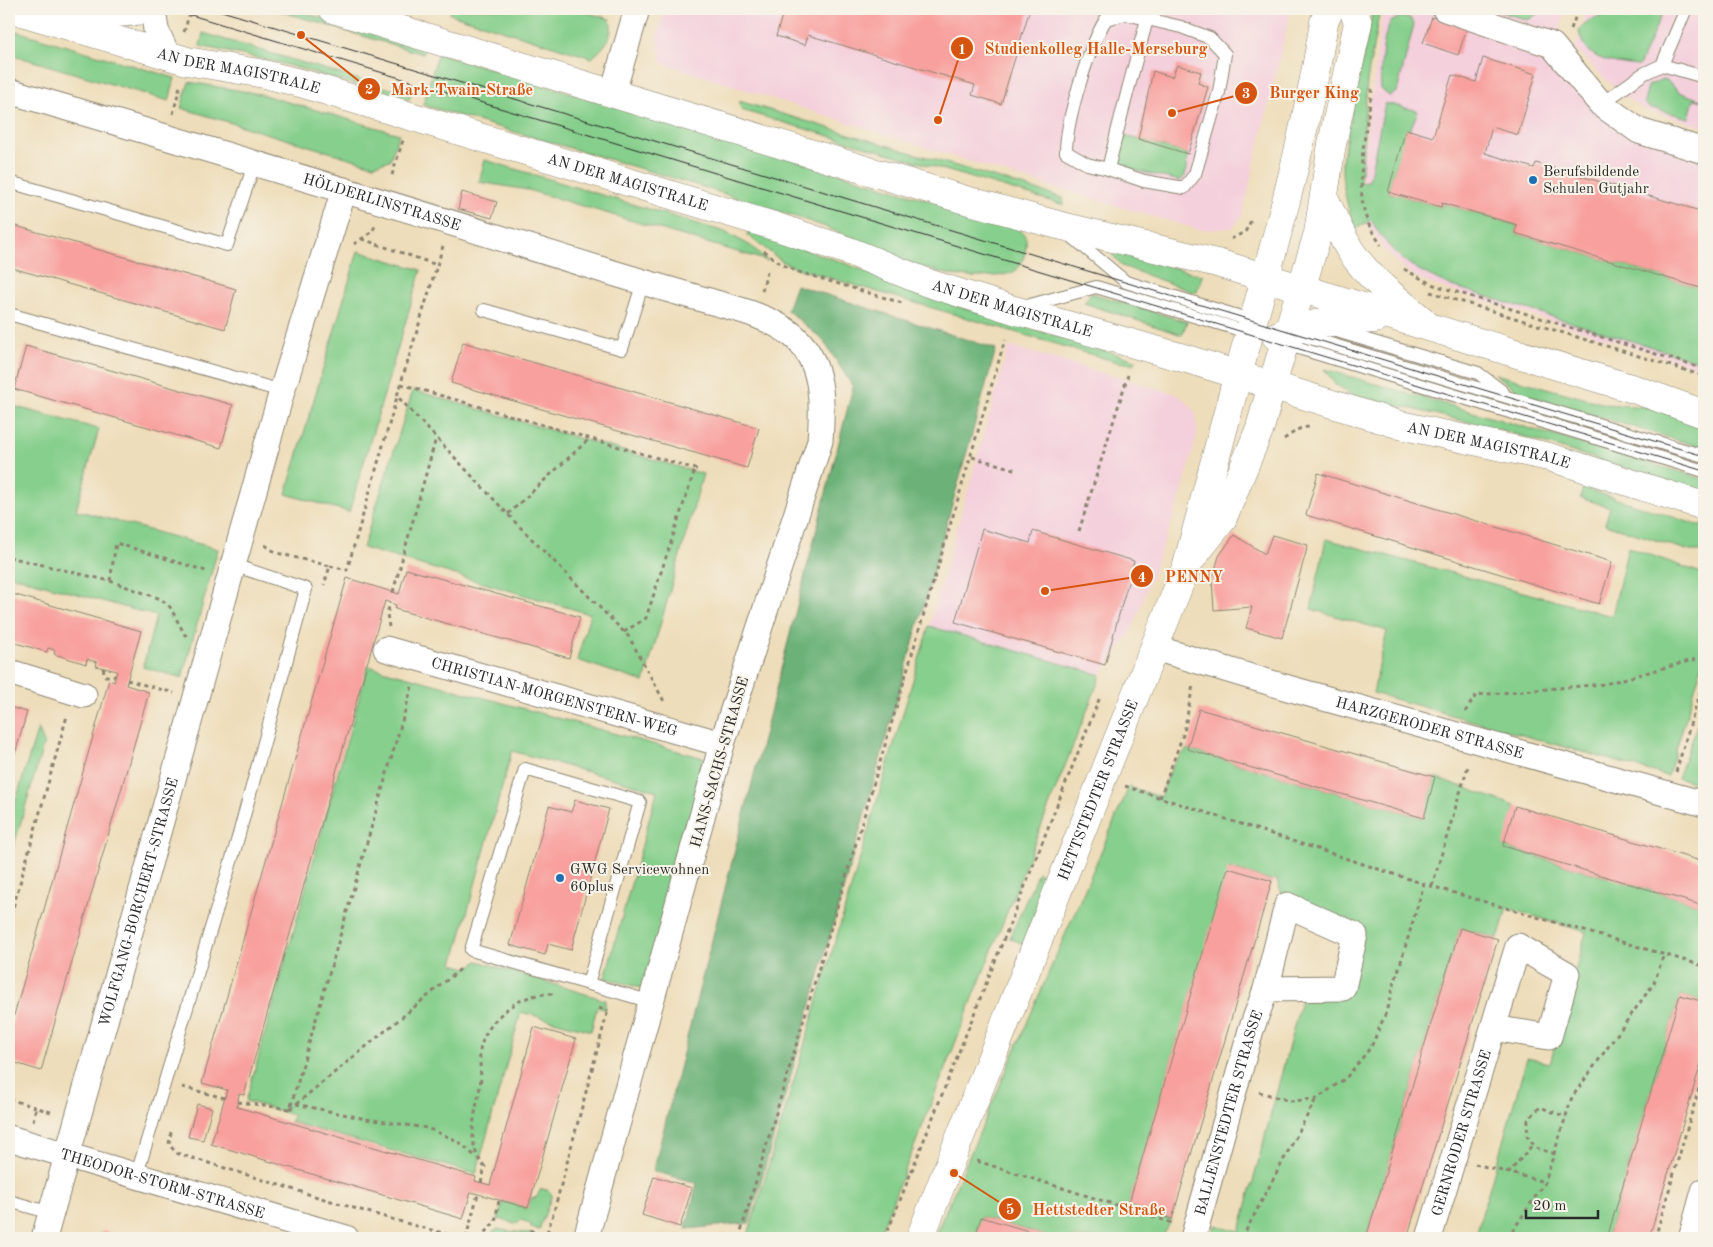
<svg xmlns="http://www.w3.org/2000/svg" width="1713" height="1247" font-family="'Old Standard TT',serif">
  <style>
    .built { fill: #f4cfdc }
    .green { fill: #86cf8c; stroke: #587d5c }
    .forest { fill: #6cb278; stroke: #4c6e52 }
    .building { fill: #f8a09e }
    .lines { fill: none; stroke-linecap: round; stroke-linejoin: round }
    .service-casing { stroke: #8c8472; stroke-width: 14 }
    .minor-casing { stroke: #8c8472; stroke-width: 27 }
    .tertiary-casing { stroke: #8c8472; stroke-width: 29 }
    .secondary-casing { stroke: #8c8472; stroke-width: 29 }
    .path { stroke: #8c8472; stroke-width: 3; stroke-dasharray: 4 4; stroke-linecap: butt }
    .service { stroke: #fff; stroke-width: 12 }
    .minor { stroke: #fff; stroke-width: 25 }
    .tertiary { stroke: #fff; stroke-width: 28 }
    .secondary { stroke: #fff; stroke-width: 28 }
    .tram { stroke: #2b2b2b; stroke-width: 1 }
    .poi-dot { fill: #1f6fb2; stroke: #f7f3e8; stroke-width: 2 }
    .labels { text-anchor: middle; stroke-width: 4; stroke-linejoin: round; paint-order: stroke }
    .street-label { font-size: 15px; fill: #2b2b2b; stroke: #f7f3e8 }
    .poi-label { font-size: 15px; fill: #2b2b2b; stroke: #f7f3e8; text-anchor: start }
    .leader { fill: none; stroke: #d5540f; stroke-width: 2 }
    .callout-dot { fill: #d5540f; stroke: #f7f3e8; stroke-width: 2 }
    .mark-label { font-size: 15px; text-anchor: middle; font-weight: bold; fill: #fff }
    .callout-label { font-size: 16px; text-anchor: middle; font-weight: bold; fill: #d5540f; stroke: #f7f3e8; stroke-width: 4; stroke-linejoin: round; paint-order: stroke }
  </style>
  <rect width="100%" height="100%" fill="#f7f3e8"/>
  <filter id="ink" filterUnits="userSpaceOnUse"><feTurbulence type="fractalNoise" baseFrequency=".02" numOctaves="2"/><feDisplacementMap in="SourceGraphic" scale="10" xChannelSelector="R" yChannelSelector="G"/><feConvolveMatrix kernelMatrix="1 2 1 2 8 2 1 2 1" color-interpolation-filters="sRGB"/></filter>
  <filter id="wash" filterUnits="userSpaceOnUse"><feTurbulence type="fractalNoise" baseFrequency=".0096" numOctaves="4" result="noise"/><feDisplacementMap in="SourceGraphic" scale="20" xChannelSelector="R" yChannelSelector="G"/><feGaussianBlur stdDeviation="1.12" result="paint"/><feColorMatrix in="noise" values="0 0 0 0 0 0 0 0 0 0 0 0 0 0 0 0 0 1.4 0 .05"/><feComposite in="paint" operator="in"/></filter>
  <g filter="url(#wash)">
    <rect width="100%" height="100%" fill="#eeddba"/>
    <!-- built -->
    <path class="built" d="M665,9H1291L1242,216L1233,227L1211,230L1197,229L1018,177L662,63L657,38Z
      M1383,9H1445L1552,45L1601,104L1704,151V369L1431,284L1411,274L1384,250L1368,224L1362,194V167Z
      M1478,9H1566L1558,34Z
      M1587,9H1704V127L1642,109L1619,92L1575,49Z
      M1009,346L1173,393L1183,398L1196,413L1197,435L1181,496L1131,632L1101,675L929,626Z"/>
    <!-- green -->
    <path class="green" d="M273,9H291L424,49L423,54Z
      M451,9H574L610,19C614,38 605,46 592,58L450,14Z
      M1373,9H1380L1367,81L1362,167L1359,182L1369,181L1385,103L1418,111L1410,130L1407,129L1388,192L1441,207L1442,203L1517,225L1515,233L1704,289V363L1452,286C1412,268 1394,259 1371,220L1356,229C1347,206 1341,185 1342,160Z
      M1499,9H1540L1539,13L1528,20L1498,11Z
      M1622,9H1664L1639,66C1613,63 1584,61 1579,31C1596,10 1602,21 1622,9Z
      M1401,17L1411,19L1414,24L1397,92L1389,96L1381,89C1380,75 1382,33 1391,22C1393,20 1398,18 1401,17Z
      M9,29L175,78L169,101L9,54Z
      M203,33L411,95L409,100L280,63L200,46Z
      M438,53L1014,226C1018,229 1023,231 1025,236C1029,244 1023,266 1015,271C1006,276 992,276 982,277C927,280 865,240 814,223C685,179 553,144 423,105Z
      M1662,79L1666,80L1679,92L1704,101L1694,99L1689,118L1648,107L1644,102L1648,86Z
      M189,82L260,94L399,134L390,160L373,165L181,108Z
      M739,101L1063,198L1064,205L741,110Z
      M1126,136L1188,154L1185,176L1180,181L1117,166Z
      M485,160L725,232L751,246L768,261L528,190L479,182Z
      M748,231L842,262L931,298L1136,360L1133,364L1117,362L796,268L783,262L747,235Z
      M1107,248L1203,276L1196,293L1122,266Z
      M358,251L421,270L349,512L286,494Z
      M1091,293L1187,322L1182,335L1084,303Z
      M1324,369L1704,479V492L1498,429L1352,395L1335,384Z
      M1495,374L1605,404L1650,407L1704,427V448L1522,394Z
      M413,390L703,474L644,682L577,660L590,614L363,548Z
      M9,405L99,429L76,510L218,549L182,678L143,667L156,616L9,575Z
      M1583,488L1704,527V551H1690L1605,524L1610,507L1580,498Z
      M1326,539L1612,616L1628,547L1704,574V659L1668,776L1373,693L1387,631L1311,609Z
      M929,626L1101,675L878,1238H747Z
      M368,666L711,760L648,990L605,978L657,791L512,751L453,964L467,968L478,961L605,1000V1009L597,1007L591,1031L521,1012L476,1174L290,1122L294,1115L246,1101Z
      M1704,706V785L1678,778Z
      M38,728L44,743L9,862V823Z
      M1187,749L1423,818L1435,777L1515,806L1504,847L1704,906V1002L1680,995L1607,1238H1475L1527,1058L1550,1063L1586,932L1507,908L1498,939L1460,928L1366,1238H1212L1215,1225L1240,1231L1301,1000L1343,988L1352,933L1287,905L1275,877L1272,881L1229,868L1128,1206L1172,1219L1162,1238H1053L981,1217L975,1238H934L1129,787L1160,797L1172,766Z
      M1038,872L1049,878L1023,944L1010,938Z
      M541,1189L548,1190L552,1195L539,1230L531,1227L530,1223L521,1220L515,1224L500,1219L497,1222L503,1201L527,1208L531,1198H536Z
      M498,1229C510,1233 525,1231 535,1236L531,1238L485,1237Z"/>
    <!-- forest -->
    <path class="forest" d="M796,285L996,349L749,1223L686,1229L697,1183L653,1171L853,387L823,340L787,310Z"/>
    <g id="blocks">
      <!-- building -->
      <path class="building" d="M784,9H1030L1001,104L972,95L975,85L808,35L805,45L776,36Z
        M1432,17L1467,28L1458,55L1423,43Z
        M1483,58L1536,74L1518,135L1492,127L1485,153L1534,168L1536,163L1704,212V289L1515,233L1517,225L1442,203L1441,207L1388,192L1406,129L1433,137L1452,75L1476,82Z
        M1177,65L1201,72L1198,83L1208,87L1188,154L1138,139L1153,71L1172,77Z
        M462,192L497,202L492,218L458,209Z
        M9,224L236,289L225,329L9,267Z
        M463,342L759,428L747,468L451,383Z
        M26,346L233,405L221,448L14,389Z
        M1318,473L1612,562L1599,604L1306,515Z
        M982,529L1030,543L1033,531L1134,561L1105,665L955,622Z
        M1234,535L1265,554L1272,535L1308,545L1282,638L1246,628L1252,607L1214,610L1212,580L1219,556Z
        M406,569L580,617L569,658L395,609L396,605L385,601L244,1095L239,1094L237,1107L476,1177L475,1181L490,1185L534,1027L576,1039L528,1208L471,1192L463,1219L211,1144L227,1090L202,1083L347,578L399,594Z
        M9,593L141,631L126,685L149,692L41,1071L9,1061V1033L109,680L114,682L117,671L96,666L97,662L87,659L86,664L54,654L55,650L48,648L47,652L12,642L13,638L9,637Z
        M9,707L27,712L15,754L9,752Z
        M1199,709L1435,777L1424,818L1187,749Z
        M575,800L609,809L571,950L548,944L545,955L510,945L549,806L571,812Z
        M1515,806L1704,862V906L1503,846Z
        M1228,868L1272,881L1172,1219L1128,1206Z
        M1460,928L1498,939L1407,1238H1366Z
        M1680,995L1704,1002V1053L1649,1238H1607Z
        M197,1104L212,1108L203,1140L188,1137Z
        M654,1176L692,1188L680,1227L642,1215Z
        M981,1217L1052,1238H975Z
        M103,1231L127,1238H101Z"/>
    </g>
  </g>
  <g filter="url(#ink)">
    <use href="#blocks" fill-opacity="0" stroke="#8c8472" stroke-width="1"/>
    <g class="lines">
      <!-- service casing -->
      <g class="service-casing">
        <path id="service" d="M1662,65L1704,77
          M1601,104L1643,74L1662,65L1686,9
          M1108,169L1087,164L1066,152C1066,119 1089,47 1106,19L1126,14L1181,27L1210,38L1225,54L1219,92L1195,174L1184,188L1144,181L1108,169C1121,115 1135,62 1150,9
          M9,182L227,245L255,162
          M1070,235L1126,282L1257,322
          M1023,307L1096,287L1251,333
          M484,310L622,349L643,282
          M9,314L282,391
          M1333,330L1478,373L1503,392
          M1297,334L1704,456
          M1282,343L1704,471
          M588,984L640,802L525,769L471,950L652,1002
          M137,1174L236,845L306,589L233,565
          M9,1201L51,1213"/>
      </g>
      <!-- minor casing -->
      <g class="minor-casing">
        <g id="minor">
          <path d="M153,9L156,30L167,54"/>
          <path d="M1445,9L1552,45L1601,104L1639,131L1704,151"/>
          <path d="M43,14H124L153,10"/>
          <path id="s1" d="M9,91C208,149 406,208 603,270C636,280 669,290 702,299C732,308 764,314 790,333C824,359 823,402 820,441L722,744L586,1238"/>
          <path d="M613,92L637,9"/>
          <path id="s2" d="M1155,648L1288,688L1704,804"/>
          <path id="s3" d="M386,649L722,744"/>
          <path d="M9,672L84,695"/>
          <path id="s4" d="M9,1138L346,1238"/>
          <path id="s5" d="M44,1238L282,391L344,190"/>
          <path id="s6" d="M1193,1238L1251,1030L1266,989L1287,905L1355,935L1343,988L1266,989"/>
          <path id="s7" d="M1429,1238L1518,946L1567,974L1549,1037L1493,1028"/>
          <path d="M1691,1238L1704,1191"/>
        </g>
      </g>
      <!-- tertiary casing -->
      <g class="tertiary-casing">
        <g id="tertiary">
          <path d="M1192,558L1222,520L1260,428L1272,385"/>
          <path id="s8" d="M920,1238L1187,565L1238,374"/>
        </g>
      </g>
      <!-- secondary casing -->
      <g class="secondary-casing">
        <g id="secondary">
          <path id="s9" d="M12,9L187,61L264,74L304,84L777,227L849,251L928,283L1014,310L1187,359L1400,425L1549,457L1704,506"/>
          <path d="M333,9L962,199L1058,225L1217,263L1637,390L1704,414"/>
          <path d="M1324,197C1332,215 1340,233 1350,250C1368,278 1398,300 1423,321"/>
          <path d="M1276,336L1318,323L1375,319"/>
          <path d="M1238,374C1271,259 1305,142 1324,22L1330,9"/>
          <path d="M1272,385L1318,233L1332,144L1358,23L1353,9"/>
        </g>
      </g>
      <!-- path -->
      <path class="path" d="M1571,29L1578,9
        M184,32L191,9
        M1372,89C1367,128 1352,188 1369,225C1372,232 1377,238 1381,245
        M173,114L180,86
        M392,175L403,140
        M362,239L437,265
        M1231,239L1245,232L1252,219
        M354,244L372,232L376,224
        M443,246L397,396L516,523L629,637L665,703
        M764,251L781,264L796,271L902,303
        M1404,269L1431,284L1704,369
        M762,291L768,268
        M1430,292L1704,376
        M401,384L699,470
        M1284,439L1299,429L1312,426
        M972,457L1017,470
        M508,514L589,439
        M1079,531L1128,375
        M265,545L277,553L330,566L324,585
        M9,557L110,581L116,543L206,571
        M330,566L347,570L397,397
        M110,581L161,599L170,607L185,635L187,636
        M393,592L436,438
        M389,627L387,614L390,603
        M624,632L646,618L695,469
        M103,668L105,676H116
        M127,680L174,693
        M1465,712L1476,695L1605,684L1704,657
        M1676,772L1704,678
        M1125,786L1424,884L1704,966
        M1160,798L1184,732L1193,685
        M1432,886L1468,766
        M9,922L67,716
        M599,1008L608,1011
        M182,1087L225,1098
        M1259,1092L1291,1101L1316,1099L1346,1078L1371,1047L1385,1015L1424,884
        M9,1099L54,1113
        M238,1102L290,1109L413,683
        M296,1104L366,1119L427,1128L458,1141L476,1157
        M290,1109L463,967
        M33,1121L36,1107
        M171,1132L169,1144L176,1153C272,1182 366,1214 462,1238
        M1555,1154L1536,1148L1527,1136L1528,1120L1540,1107L1566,1117
        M977,1161L1173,1223
        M1475,1164L1545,1182
        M1508,1174L1533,1144
        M481,1183L485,1167C464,1144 476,1113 480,1086C482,1075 479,1063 480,1051C485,1020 521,991 553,994
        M530,1230L543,1238
        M466,1238L478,1194
        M479,1238L495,1222L499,1200
        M542,1238L546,1236L554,1211L608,1010
        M739,1238L1005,340
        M885,1238L1100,697
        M1242,1238L1316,1099
        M1508,1238L1545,1182L1572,1097L1654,983L1664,954
        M1655,1238L1704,1071"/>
      <!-- service -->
      <use href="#service" class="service"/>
      <!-- minor -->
      <use href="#minor" class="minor"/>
      <!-- tertiary -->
      <use href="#tertiary" class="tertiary"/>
      <!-- secondary -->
      <use href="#secondary" class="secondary"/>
      <!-- tram -->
      <path class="tram" d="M171,9L1704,471
        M215,9L1704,456"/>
    </g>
  </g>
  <!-- markers -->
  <g class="poi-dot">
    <circle cx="1533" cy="180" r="5"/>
    <circle cx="560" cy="878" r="5"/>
  </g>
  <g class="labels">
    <!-- street labels -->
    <g class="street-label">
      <text dy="5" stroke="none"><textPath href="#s9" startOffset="235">AN DER MAGISTRALE</textPath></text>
      <text dy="5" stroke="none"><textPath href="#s9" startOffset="640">AN DER MAGISTRALE</textPath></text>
      <text dy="5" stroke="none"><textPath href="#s1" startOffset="389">HÖLDERLINSTRASSE</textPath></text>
      <text dy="5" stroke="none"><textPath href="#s9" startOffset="1045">AN DER MAGISTRALE</textPath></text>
      <text dy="5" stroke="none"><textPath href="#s9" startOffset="1541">AN DER MAGISTRALE</textPath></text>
      <text dy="5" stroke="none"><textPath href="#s3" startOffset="175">CHRISTIAN-MORGENSTERN-WEG</textPath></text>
      <text dy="5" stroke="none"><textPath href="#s2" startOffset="286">HARZGERODER STRASSE</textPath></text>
      <text transform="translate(719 762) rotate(-74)" y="5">HANS-SACHS-STRASSE</text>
      <text dy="5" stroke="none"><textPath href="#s8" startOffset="482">HETTSTEDTER STRASSE</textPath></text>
      <text dy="5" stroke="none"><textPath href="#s5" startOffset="349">WOLFGANG-BORCHERT-STRASSE</textPath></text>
      <text dy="5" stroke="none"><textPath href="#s6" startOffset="130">BALLENSTEDTER STRASSE</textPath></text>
      <text dy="5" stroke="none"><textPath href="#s7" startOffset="110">GERNRODER STRASSE</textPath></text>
      <text dy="5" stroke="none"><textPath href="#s4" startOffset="160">THEODOR-STORM-STRASSE</textPath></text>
    </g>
    <!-- poi labels -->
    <g class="poi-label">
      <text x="1543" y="176">Berufsbildende<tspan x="1543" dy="17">Schulen Gutjahr</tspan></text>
      <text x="570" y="874">GWG Servicewohnen<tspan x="570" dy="17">60plus</tspan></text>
    </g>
  </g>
  <!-- callouts -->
  <path class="leader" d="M938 120L962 48M301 35L369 89M1172 113L1246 93M1045 591L1142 576M954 1173L1010 1209"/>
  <g class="callout-dot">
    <circle cx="938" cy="120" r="5"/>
    <circle cx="301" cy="35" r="5"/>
    <circle cx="1172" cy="113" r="5"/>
    <circle cx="1045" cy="591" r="5"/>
    <circle cx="954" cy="1173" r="5"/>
    <circle cx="962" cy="48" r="12"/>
    <circle cx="369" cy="89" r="12"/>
    <circle cx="1246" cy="93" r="12"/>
    <circle cx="1142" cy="576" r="12"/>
    <circle cx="1010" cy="1209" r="12"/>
  </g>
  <g class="mark-label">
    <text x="962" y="54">1</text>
    <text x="369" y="94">2</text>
    <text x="1246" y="98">3</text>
    <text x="1142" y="582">4</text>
    <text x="1010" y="1214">5</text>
  </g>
  <g class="callout-label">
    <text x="1096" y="54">Studienkolleg Halle-Merseburg</text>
    <text x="462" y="95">Mark-Twain-Straße</text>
    <text x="1314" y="98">Burger King</text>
    <text x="1194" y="582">PENNY</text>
    <text x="1099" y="1215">Hettstedter Straße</text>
  </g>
  <!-- margin -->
  <rect width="1713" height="1247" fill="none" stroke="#f7f3e8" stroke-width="30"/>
  <!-- scale -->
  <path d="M1526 1210v8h72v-8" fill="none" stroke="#2b2b2b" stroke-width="2.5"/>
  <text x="1533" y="1210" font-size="15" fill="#2b2b2b" stroke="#f7f3e8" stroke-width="4" paint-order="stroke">20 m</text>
</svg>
